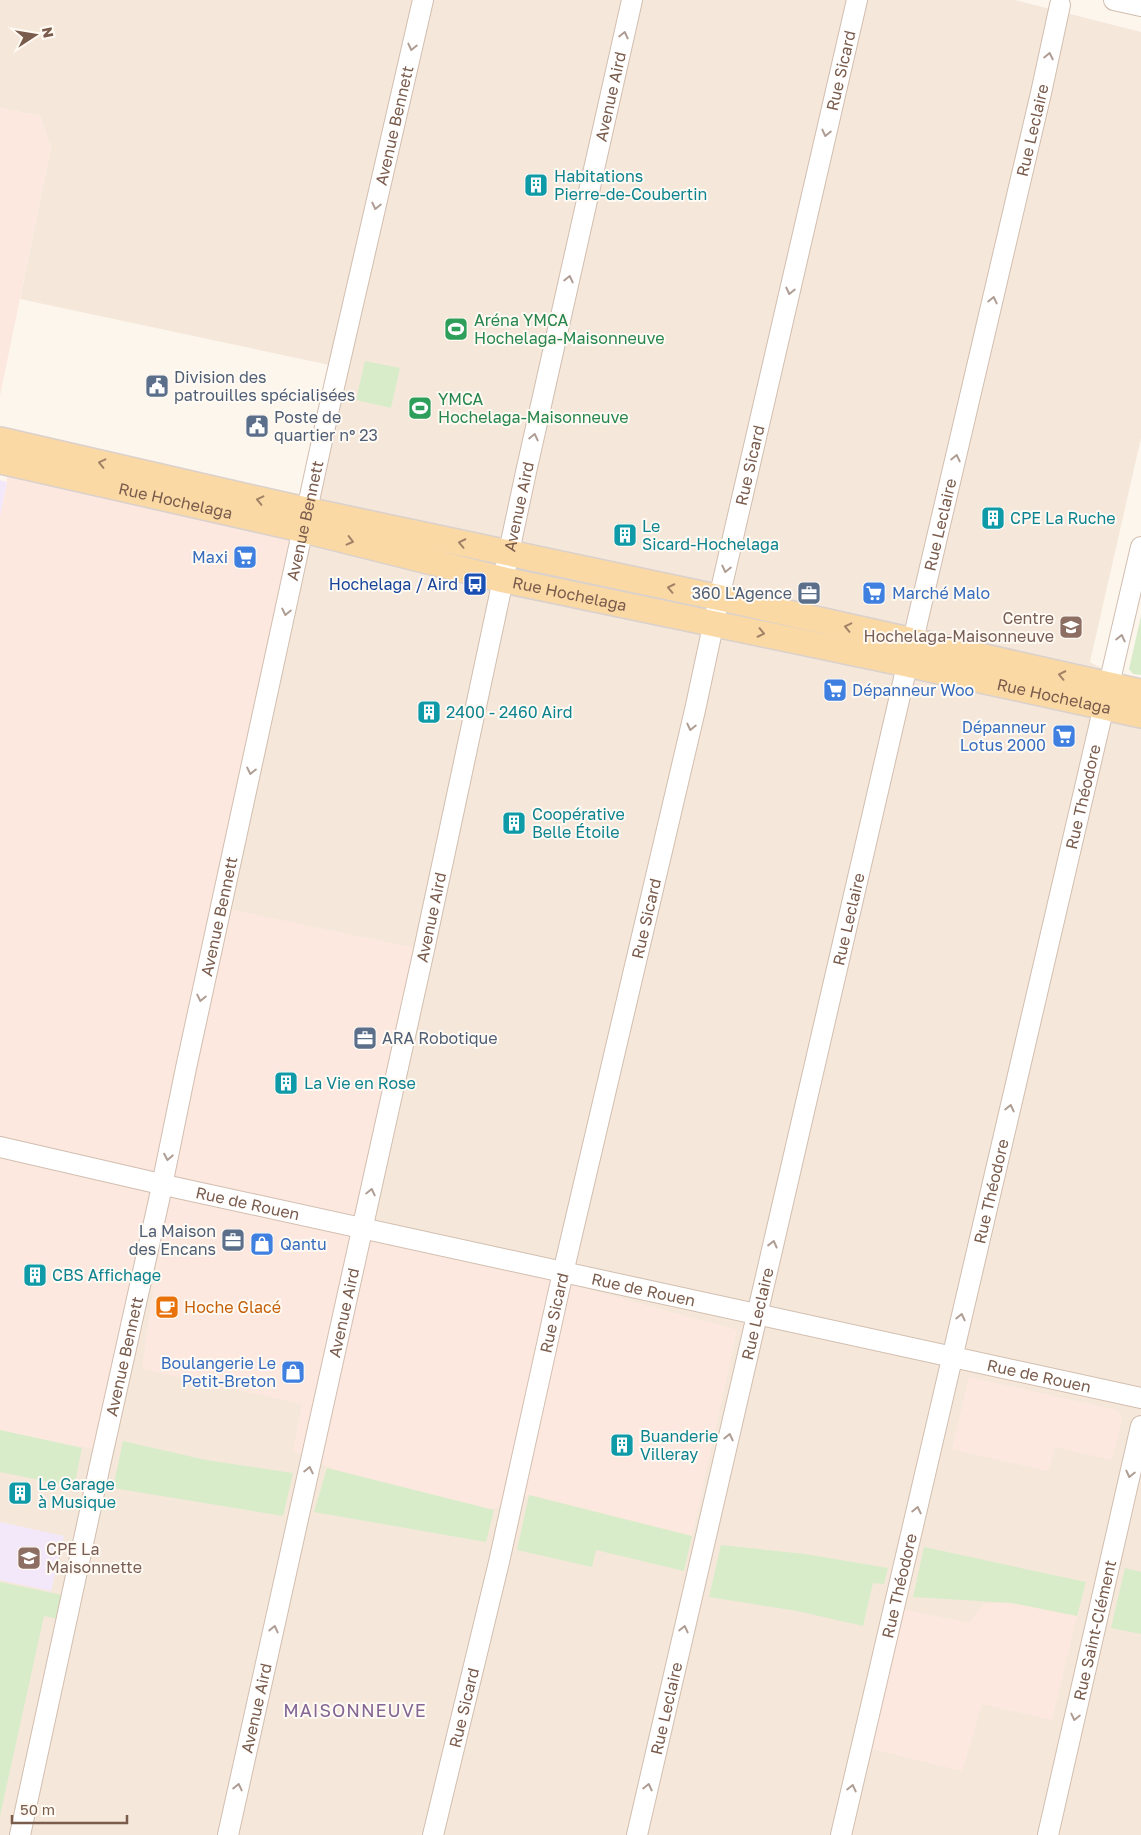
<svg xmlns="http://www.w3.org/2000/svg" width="1141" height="1835" font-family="'Golos Text',sans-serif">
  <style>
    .residential { fill: #f5e8da }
    .commercial { fill: #fde8e0 }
    .education { fill: #f3e8fa }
    .green { fill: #d8ecc9 }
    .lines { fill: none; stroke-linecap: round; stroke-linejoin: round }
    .minor-casing { stroke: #d1beb0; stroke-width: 22 }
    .major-casing { stroke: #dad1cd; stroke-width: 28 }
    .minor { stroke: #fff; stroke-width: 20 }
    .major { stroke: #fbd9a5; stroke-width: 25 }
    .oneway { stroke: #af9d94 }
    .oneway2 { stroke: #a18267 }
    .labels { text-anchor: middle; stroke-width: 4; stroke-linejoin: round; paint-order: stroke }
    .street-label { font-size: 16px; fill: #7a5c4d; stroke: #fffaf3 }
    .culture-label { font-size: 16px; fill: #0d838f; stroke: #fffaf3; text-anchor: start }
    .leisure-label { font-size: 16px; fill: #27864d; stroke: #fffaf3; text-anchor: start }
    .service-label { font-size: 16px; fill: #4e5e75; stroke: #fffaf3; text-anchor: start }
    .shop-label { font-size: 16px; fill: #366cbe; stroke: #fffaf3; text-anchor: end }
    .transit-label { font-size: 16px; fill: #164399; stroke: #fffaf3; text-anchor: end }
    .education-label { font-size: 16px; fill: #785e54; stroke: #fffaf3; text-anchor: end }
    .food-label { font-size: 16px; fill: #c56008; stroke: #fffaf3; text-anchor: start }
    .neighbourhood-label { font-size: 18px; letter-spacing: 1px; fill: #846695; stroke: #fffaf3 }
  </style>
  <rect width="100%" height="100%" fill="#fdf6ec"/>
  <!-- residential -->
  <path class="residential" d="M0,0H1015L1141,32V438L1090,662L1141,690V1835H0V1430L100,1450L339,367L20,299L51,147L40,116L0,108Z"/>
  <!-- commercial -->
  <path class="commercial" d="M0,108L40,116L51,147L0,396Z
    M7,463L302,529L219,907L424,950L363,1228L737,1330L692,1536L530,1495L490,1510L333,1469L293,1451L302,1404L142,1369L182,1082L100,1450L0,1430V516L7,482Z
    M969,1377L1116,1410L1121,1415L1122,1419L1112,1460L1055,1447L1048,1471L952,1449Z
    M985,1603H1012L1077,1616L1052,1720L982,1704L962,1771L865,1747L897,1608L969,1623Z"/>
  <!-- education -->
  <path class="education" d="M0,480L7,482L0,516Z
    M0,1522L64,1536L51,1591L0,1580Z"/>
  <!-- green -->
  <path class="green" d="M365,361L400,368L391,408L356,400Z
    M1141,616V675L1133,674L1129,669Z
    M0,1430L82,1448L74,1487L0,1472Z
    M123,1441L206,1460L293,1473L283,1516L113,1488Z
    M327,1468L494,1510L486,1542L314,1512Z
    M529,1495L692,1536L684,1571L596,1550L592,1567L517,1550Z
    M721,1545L805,1554L888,1568L884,1584L873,1583L863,1626L797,1611L709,1597Z
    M924,1547L1086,1582L1077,1616L1012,1603L913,1597Z
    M1125,1568L1141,1572V1634L1111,1628Z
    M0,1582L72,1597L67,1621L44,1616L0,1816Z"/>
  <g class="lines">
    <!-- minor casing -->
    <g class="minor-casing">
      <g id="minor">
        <path d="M1114,0L1141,6"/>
        <path id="s1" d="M0,1147L178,1188L1141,1398"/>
        <path id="s2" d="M20,1835L100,1465L159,1200L186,1068L328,413L423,0"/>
        <path id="s3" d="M228,1835L424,950L526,472L632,0"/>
        <path id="s4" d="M433,1835L499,1562L559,1290L695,710L719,598L857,0"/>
        <path id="s5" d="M637,1835L902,687L1041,93L1060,5"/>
        <path id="s6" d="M841,1835L1141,547"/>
        <path id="s7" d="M1048,1835L1141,1426"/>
      </g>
    </g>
    <!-- major casing -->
    <g class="major-casing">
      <g id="major">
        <path d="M0,440L292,507L730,600L1141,692"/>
        <path id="s8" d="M0,461L288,526L504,580L907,664L1141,715"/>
      </g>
    </g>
    <!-- minor -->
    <use href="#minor" class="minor"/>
    <!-- major -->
    <use href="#major" class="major"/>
  </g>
  <!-- one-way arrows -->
  <defs><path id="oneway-chevron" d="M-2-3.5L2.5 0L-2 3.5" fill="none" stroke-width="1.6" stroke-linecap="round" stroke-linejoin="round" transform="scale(1.25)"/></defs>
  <g class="oneway">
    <use href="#oneway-chevron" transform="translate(624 35) rotate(-77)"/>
    <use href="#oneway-chevron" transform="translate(412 47) rotate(103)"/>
    <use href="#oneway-chevron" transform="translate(1049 56) rotate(-78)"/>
    <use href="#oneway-chevron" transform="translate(826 133) rotate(103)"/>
    <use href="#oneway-chevron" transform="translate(376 206) rotate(103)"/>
    <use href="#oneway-chevron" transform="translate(569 279) rotate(-77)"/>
    <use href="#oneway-chevron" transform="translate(790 291) rotate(103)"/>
    <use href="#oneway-chevron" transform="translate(993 300) rotate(-77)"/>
    <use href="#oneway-chevron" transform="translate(534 437) rotate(-77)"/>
    <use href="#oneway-chevron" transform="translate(956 458) rotate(-77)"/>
    <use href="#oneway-chevron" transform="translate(726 569) rotate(103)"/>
    <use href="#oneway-chevron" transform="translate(286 612) rotate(102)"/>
    <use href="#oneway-chevron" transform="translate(1121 638) rotate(-77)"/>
    <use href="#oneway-chevron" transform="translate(691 727) rotate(103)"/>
    <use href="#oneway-chevron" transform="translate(251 771) rotate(102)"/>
    <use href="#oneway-chevron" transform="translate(201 998) rotate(102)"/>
    <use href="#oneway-chevron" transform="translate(1010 1108) rotate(-77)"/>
    <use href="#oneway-chevron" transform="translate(168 1157) rotate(101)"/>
    <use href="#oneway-chevron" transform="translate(371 1192) rotate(-77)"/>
    <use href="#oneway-chevron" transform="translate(773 1244) rotate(-76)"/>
    <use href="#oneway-chevron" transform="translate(961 1317) rotate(-77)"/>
    <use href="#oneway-chevron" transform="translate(729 1437) rotate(-77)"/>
    <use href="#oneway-chevron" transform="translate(309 1470) rotate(-77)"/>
    <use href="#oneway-chevron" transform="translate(1130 1474) rotate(103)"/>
    <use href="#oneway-chevron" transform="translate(917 1510) rotate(-77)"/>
    <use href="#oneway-chevron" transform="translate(274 1629) rotate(-77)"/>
    <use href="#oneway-chevron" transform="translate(684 1629) rotate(-77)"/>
    <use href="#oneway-chevron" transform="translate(1075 1717) rotate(103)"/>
    <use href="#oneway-chevron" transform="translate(238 1787) rotate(-77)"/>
    <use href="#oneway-chevron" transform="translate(648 1787) rotate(-77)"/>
    <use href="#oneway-chevron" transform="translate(852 1788) rotate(-77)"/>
  </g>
  <g class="oneway2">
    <use href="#oneway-chevron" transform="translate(102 463) rotate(-167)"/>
    <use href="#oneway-chevron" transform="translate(260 500) rotate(-167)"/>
    <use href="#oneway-chevron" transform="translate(350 541) rotate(14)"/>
    <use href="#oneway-chevron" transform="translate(462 543) rotate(-168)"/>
    <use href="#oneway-chevron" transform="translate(671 588) rotate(-168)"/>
    <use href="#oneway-chevron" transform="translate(848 627) rotate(-167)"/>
    <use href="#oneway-chevron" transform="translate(761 633) rotate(12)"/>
    <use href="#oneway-chevron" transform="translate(1062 675) rotate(-168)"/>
  </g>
  <!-- icons -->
  <defs>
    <g id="building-square" transform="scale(1.25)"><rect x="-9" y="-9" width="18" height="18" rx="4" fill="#0f9aa8" stroke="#fffaf3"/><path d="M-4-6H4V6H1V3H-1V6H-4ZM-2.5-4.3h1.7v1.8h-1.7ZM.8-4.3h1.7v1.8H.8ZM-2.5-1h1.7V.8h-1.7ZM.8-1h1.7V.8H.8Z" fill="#fff"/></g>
    <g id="stadium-square" transform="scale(1.25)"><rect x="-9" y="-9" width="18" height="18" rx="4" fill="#2e9e5b" stroke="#fffaf3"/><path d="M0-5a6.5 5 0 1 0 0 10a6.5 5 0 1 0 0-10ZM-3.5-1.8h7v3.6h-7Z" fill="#fff"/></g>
    <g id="civic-square" transform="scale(1.25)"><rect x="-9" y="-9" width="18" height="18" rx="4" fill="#5c6f8a" stroke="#fffaf3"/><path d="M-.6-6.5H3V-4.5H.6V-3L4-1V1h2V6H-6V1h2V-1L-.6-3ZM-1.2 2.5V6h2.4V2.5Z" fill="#fff"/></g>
    <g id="supermarket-square" transform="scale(1.25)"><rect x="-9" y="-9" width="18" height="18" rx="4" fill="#3f7fe0" stroke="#fffaf3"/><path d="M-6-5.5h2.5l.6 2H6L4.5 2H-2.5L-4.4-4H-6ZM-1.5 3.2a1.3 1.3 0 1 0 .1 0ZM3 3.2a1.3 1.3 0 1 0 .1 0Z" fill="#fff"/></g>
    <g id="bus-square" transform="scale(1.25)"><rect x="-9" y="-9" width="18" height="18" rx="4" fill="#1a4fb4" stroke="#fffaf3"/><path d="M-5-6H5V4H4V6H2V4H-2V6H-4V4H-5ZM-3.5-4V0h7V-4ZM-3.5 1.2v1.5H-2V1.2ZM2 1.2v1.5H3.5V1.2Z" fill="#fff"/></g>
    <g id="office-square" transform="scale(1.25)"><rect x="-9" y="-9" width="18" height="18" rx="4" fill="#5c6f8a" stroke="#fffaf3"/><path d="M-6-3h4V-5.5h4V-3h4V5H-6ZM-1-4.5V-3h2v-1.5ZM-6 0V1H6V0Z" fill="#fff"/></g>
    <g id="school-square" transform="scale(1.25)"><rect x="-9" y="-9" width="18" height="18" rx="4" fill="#8d6e63" stroke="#fffaf3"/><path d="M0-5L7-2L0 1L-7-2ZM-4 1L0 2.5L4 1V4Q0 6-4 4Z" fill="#fff"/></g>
    <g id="shop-square" transform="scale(1.25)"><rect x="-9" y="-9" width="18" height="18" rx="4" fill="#3f7fe0" stroke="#fffaf3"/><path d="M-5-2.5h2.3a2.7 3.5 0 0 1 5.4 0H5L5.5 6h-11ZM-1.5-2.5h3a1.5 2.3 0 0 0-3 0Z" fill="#fff"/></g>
    <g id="cafe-square" transform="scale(1.25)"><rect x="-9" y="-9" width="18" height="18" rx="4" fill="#e8710a" stroke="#fffaf3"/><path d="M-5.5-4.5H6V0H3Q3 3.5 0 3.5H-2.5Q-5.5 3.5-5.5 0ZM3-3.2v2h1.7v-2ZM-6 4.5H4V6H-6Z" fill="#fff"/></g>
  </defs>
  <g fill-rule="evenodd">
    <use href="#building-square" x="536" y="185"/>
    <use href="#stadium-square" x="456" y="329"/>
    <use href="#civic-square" x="157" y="386"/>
    <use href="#stadium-square" x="420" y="408"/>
    <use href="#civic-square" x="257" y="426"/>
    <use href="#building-square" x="993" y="518"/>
    <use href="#building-square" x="625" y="535"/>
    <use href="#supermarket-square" x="245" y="557"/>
    <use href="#bus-square" x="475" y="584"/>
    <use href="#office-square" x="809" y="593"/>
    <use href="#supermarket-square" x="874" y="593"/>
    <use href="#school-square" x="1071" y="627"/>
    <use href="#supermarket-square" x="835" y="690"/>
    <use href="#building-square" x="429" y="712"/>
    <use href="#supermarket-square" x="1064" y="736"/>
    <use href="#building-square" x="514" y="823"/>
    <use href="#office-square" x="365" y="1038"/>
    <use href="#building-square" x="286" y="1083"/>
    <use href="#office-square" x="233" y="1240"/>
    <use href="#shop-square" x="262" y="1244"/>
    <use href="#building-square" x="35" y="1275"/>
    <use href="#cafe-square" x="167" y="1307"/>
    <use href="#shop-square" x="293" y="1372"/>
    <use href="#building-square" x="622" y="1445"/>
    <use href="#building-square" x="20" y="1493"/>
    <use href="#school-square" x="29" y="1558"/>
  </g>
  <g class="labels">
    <!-- street labels -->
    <g class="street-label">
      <text dy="6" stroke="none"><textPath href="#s4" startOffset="1811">Rue Sicard</textPath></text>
      <text dy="6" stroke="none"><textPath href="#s3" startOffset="1780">Avenue Aird</textPath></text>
      <text dy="6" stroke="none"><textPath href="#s2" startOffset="1750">Avenue Bennett</textPath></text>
      <text dy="6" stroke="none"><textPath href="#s5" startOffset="1750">Rue Leclaire</textPath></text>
      <text dy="6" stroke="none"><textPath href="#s4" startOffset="1406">Rue Sicard</textPath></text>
      <text dy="6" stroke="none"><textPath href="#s8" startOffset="180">Rue Hochelaga</textPath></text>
      <text dy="6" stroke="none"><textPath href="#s3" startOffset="1360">Avenue Aird</textPath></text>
      <text dy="6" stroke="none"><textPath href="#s2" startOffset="1345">Avenue Bennett</textPath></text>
      <text dy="6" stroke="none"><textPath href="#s5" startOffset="1345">Rue Leclaire</textPath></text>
      <text dy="6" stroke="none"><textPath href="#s8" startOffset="585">Rue Hochelaga</textPath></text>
      <text dy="6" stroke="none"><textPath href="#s8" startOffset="1080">Rue Hochelaga</textPath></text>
      <text dy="6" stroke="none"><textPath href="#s6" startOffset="1066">Rue Théodore</textPath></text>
      <text dy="6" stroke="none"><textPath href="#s2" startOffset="940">Avenue Bennett</textPath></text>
      <text dy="6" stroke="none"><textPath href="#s3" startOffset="940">Avenue Aird</textPath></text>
      <text dy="6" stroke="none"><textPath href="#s4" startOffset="941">Rue Sicard</textPath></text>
      <text dy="6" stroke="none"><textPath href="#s5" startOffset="940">Rue Leclaire</textPath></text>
      <text dy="6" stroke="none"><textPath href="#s6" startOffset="661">Rue Théodore</textPath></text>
      <text dy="6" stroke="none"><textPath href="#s1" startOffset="254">Rue de Rouen</textPath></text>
      <text dy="6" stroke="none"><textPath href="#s1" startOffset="659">Rue de Rouen</textPath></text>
      <text dy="6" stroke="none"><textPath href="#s4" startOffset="536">Rue Sicard</textPath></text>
      <text dy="6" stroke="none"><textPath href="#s3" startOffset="535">Avenue Aird</textPath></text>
      <text dy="6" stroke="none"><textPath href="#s5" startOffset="535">Rue Leclaire</textPath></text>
      <text dy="6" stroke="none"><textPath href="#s2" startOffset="490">Avenue Bennett</textPath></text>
      <text dy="6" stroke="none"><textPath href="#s1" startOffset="1064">Rue de Rouen</textPath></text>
      <text dy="6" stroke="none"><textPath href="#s6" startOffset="256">Rue Théodore</textPath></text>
      <text dy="6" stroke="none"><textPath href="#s7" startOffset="210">Rue Saint-Clément</textPath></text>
      <text dy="6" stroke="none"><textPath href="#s4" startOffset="131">Rue Sicard</textPath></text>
      <text dy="6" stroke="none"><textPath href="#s3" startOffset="130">Avenue Aird</textPath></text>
      <text dy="6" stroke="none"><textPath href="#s5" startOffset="130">Rue Leclaire</textPath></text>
    </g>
    <!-- culture labels -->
    <g class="culture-label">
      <text x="554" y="182">Habitations<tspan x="554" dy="18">Pierre-de-Coubertin</tspan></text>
      <text x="1010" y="524">CPE La Ruche</text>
      <text x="642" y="532">Le<tspan x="642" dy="18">Sicard-Hochelaga</tspan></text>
      <text x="446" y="718">2400 - 2460 Aird</text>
      <text x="532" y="820">Coopérative<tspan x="532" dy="18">Belle Étoile</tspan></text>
      <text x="304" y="1089">La Vie en Rose</text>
      <text x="52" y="1281">CBS Affichage</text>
      <text x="640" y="1442">Buanderie<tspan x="640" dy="18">Villeray</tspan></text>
      <text x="38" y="1490">Le Garage<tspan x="38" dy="18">à Musique</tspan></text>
    </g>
    <!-- leisure labels -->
    <g class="leisure-label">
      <text x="474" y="326">Aréna YMCA<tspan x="474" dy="18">Hochelaga-Maisonneuve</tspan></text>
      <text x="438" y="405">YMCA<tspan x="438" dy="18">Hochelaga-Maisonneuve</tspan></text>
    </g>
    <!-- service labels -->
    <g class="service-label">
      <text x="174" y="383">Division des<tspan x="174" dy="18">patrouilles spécialisées</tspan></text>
      <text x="274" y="423">Poste de<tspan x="274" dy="18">quartier nº 23</tspan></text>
      <text x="792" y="599" text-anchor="end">360 L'Agence</text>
      <text x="382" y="1044">ARA Robotique</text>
      <text x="216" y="1237" text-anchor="end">La Maison<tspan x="216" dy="18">des Encans</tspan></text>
    </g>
    <!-- shop labels -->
    <g class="shop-label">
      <text x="228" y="563">Maxi</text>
      <text x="892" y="599" text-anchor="start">Marché Malo</text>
      <text x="852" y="696" text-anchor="start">Dépanneur Woo</text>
      <text x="1046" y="733">Dépanneur<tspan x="1046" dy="18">Lotus 2000</tspan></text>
      <text x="280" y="1250" text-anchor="start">Qantu</text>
      <text x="276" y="1369">Boulangerie Le<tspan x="276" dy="18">Petit-Breton</tspan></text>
    </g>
    <!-- transit labels -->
    <g class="transit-label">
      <text x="458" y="590">Hochelaga / Aird</text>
    </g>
    <!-- education labels -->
    <g class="education-label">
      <text x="1054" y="624">Centre<tspan x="1054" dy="18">Hochelaga-Maisonneuve</tspan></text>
      <text x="46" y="1555" text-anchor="start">CPE La<tspan x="46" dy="18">Maisonnette</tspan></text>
    </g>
    <!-- food labels -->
    <g class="food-label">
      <text x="184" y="1313">Hoche Glacé</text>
    </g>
    <!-- neighbourhood labels -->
    <g class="neighbourhood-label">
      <text x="355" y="1717">MAISONNEUVE</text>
    </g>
  </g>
  <!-- north arrow -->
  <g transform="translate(35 35) rotate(78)" stroke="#fffaf3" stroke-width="4" paint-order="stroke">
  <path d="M0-4L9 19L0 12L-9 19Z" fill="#7a5c4d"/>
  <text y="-8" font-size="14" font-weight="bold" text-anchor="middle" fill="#7a5c4d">N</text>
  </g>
  <!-- scale -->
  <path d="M12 1815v8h115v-8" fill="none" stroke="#7a5c4d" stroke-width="2.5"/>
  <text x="20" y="1815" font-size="15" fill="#7a5c4d" stroke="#fffaf3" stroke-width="4" paint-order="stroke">50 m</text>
</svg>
